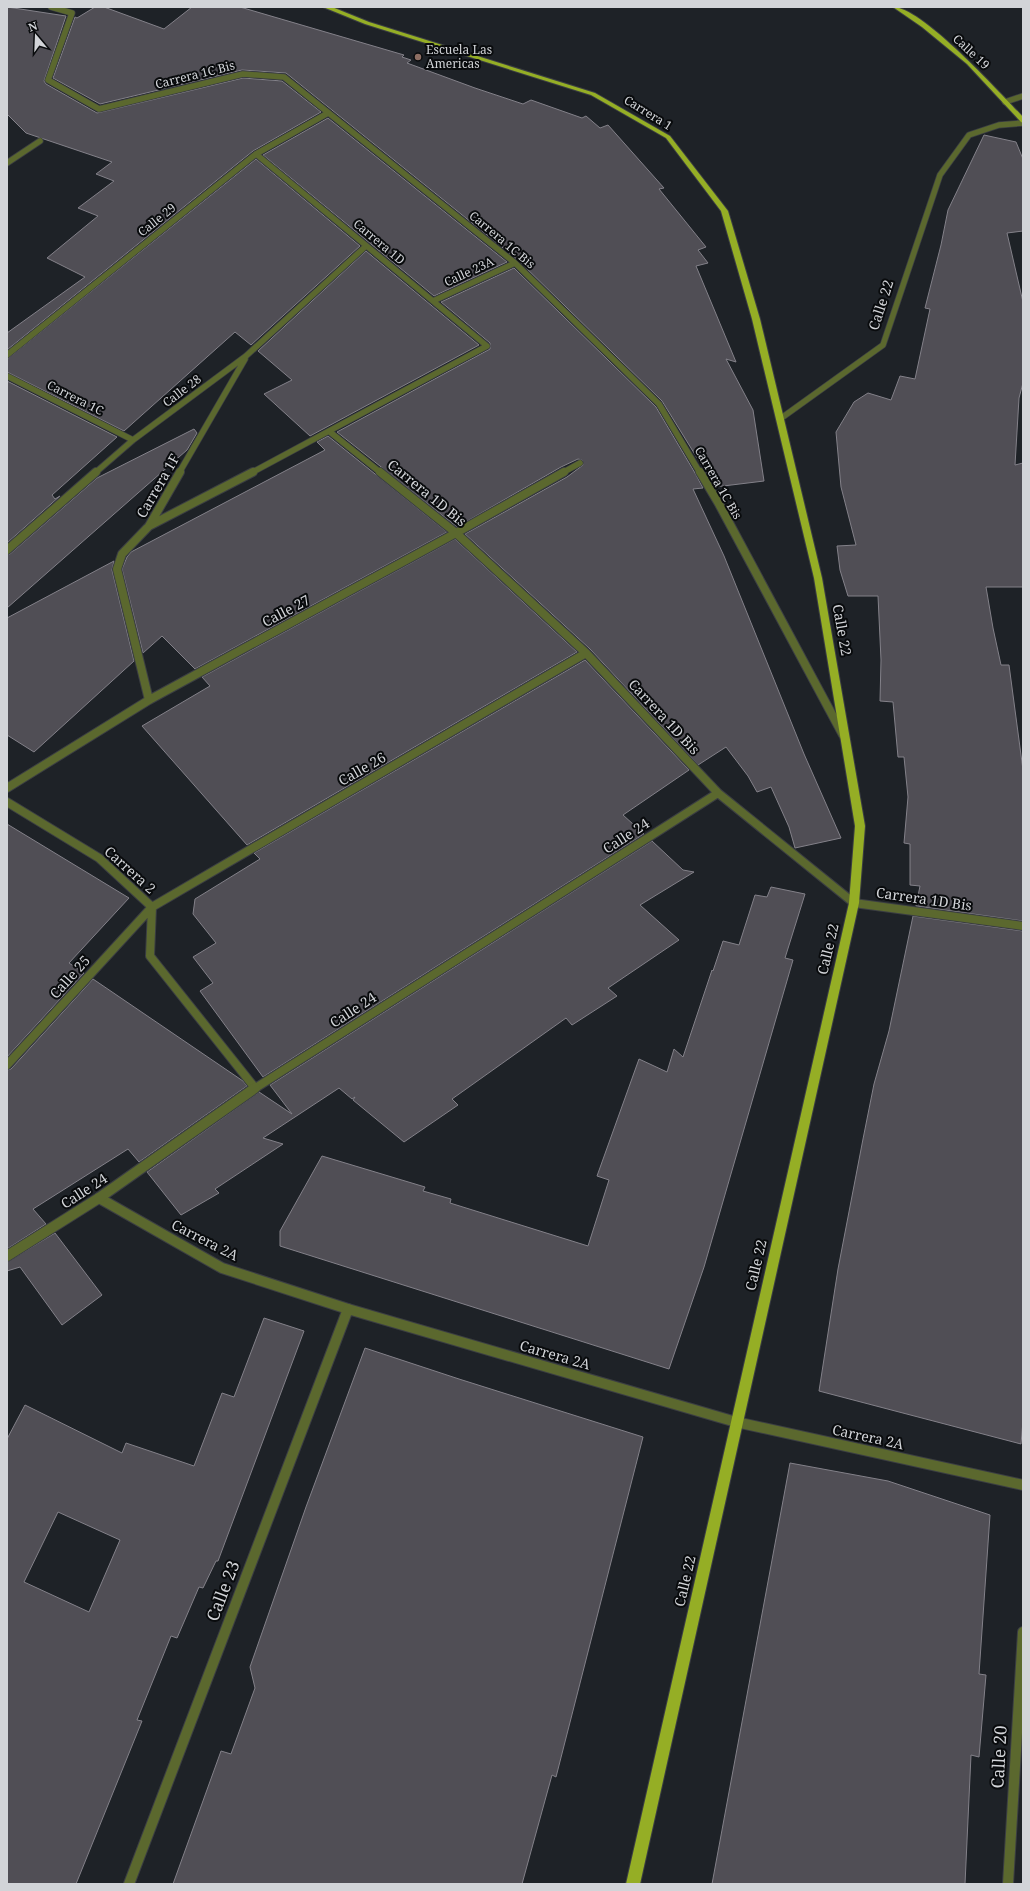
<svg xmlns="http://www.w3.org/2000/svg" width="1030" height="1891" font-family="'Noto Serif',serif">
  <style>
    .building { fill: #504e55; stroke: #838189; fill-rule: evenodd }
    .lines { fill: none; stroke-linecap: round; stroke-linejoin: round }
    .service-casing { stroke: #3b3e43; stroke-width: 7 }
    .pedestrian-casing { stroke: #3b3e43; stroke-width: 12 }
    .minor-far2-casing { stroke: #3b3e43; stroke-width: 7 }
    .minor-far1-casing { stroke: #3b3e43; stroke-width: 10 }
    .minor-casing { stroke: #3b3e43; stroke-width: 12 }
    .primary-casing { stroke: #3b3e43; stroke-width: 2 }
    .service { stroke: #5b682e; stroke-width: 5.5 }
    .pedestrian { stroke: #5b682e; stroke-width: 10 }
    .minor-far2 { stroke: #5b682e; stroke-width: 5.5 }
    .minor-far1 { stroke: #5b682e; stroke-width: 8 }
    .minor { stroke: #5b682e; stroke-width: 10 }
    .primary { fill: #95ae25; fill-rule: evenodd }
    .education-dot { fill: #8d6e63; stroke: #090b0d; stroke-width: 1.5 }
    .labels { text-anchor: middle; stroke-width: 4; stroke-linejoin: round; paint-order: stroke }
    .far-poi-label { font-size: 12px; fill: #d2d4d8; stroke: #090b0d; text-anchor: start }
    .far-street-label { font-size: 12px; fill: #d2d4d8; stroke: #090b0d }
    .street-label { font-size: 14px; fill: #d2d4d8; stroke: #090b0d }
    .near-street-label { font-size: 17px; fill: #d2d4d8; stroke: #090b0d }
  </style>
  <rect width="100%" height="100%" fill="#1e2227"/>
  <!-- building -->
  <path class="building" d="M7,7L66,16L44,81L46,84L97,113L243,78L282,81L321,112L253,151L7,350V333L85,277L47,258L98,216L78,208L114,181L96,174L112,162L26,133L7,114Z
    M95,7H104L164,29L192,7H240L404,55L402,57L411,60L407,63L475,88L523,104L531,100L582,118L586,116L600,128L608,125L664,188L659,189L706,247L698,250L708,263L696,266L736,362L726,359L753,410L764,481L715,487L662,401L518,260L286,73L242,70L100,104L53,78L75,17L77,18Z
    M328,118L507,262L434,296L263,155Z
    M984,135L1016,142L1023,159V231L1007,233L1023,302V383L1019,398L1015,465L1023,463V587H986L993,628L1001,665H1009L1023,770V921L916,906L920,886L910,885V844L904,843L908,797L904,757H898L893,702L880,701L881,660L878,596H848L840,570L837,546L856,545L841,487L836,432L854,402L868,393L891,400L900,376L915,379L930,309L925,308L941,245L948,210Z
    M256,159L360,246L251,345L235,332L124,431L7,372V359Z
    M366,251L479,345L310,436L264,394L292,380L258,351Z
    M514,268L656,407L695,473L703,488L693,489L724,556L804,754L841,838L795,848L789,827L771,787L757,792L748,776L726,747L698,765L590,649L465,534L567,477L583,465L582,460L578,459L561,467L457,527L337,432L490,349V343L441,302Z
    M7,381L117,437L52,495L55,499L60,496L7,543Z
    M194,429L197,433L187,450L7,608V555L10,554L97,478Z
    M328,436L447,532L195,669L162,636L143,653L122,569L127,557L131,552L325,450L317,442Z
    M455,539L577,652L247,845L142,726L210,686L202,677Z
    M114,561L112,570L134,661L34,752L7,735V618Z
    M585,660L689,770L623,815L644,834L263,1077L200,991L213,983L193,957L216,943L193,914L195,899L260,859L254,853Z
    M7,824L129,898L69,963L84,973L7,1057Z
    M652,841L683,870L694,872L640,905L679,940L608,988L617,996L572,1025L566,1018L452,1099L458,1105L404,1142L353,1100L355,1097L352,1099L339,1088L263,1138L283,1144L215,1189L219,1193L181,1215L147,1172L259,1092L292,1114L270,1085Z
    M771,887L805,894L785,958L793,960L704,1267L669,1369L280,1246V1231L322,1156L425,1187L423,1191L451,1199L450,1203L588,1246L609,1180L597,1176L639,1059L667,1072L674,1049L683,1057L712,970L713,971L723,941L739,945L755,895L767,897Z
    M913,916L1023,931V1421L1021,1444L819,1391L838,1269L863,1139L874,1084L889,1031Z
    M93,979L243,1081L247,1086L139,1162L128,1149L33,1209L46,1224L7,1249V1070L11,1069Z
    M55,1233L102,1295L62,1325L20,1267L7,1271V1262Z
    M264,1318L304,1331L218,1561H216L203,1588L199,1587L177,1638L171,1636L137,1720L142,1721L76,1884H7V1439L25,1405L122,1453L126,1443L194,1466L222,1393L234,1397ZM58,1512L120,1540L89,1612L24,1582Z
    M365,1348L459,1379L643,1437L556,1777L552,1775L522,1884H173L221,1751L231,1754L255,1688L250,1667L306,1507Z
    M790,1463L888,1481L990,1515L979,1674L986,1675L979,1757L971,1755L965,1884H712Z"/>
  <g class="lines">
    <!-- service casing -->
    <g class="service-casing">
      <path id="service" d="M1005,102L1023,96"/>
    </g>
    <!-- pedestrian casing -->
    <g class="pedestrian-casing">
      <path id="pedestrian" d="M99,1198L222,1268L348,1309"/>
    </g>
    <!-- minor-far2 casing -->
    <g class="minor-far2-casing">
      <path id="minor-far2" d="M51,7L72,13L48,80L99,109L243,74L284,77L515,263L659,404L700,473
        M7,163L40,141
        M433,301L515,263
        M7,355L256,154L328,113
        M7,376L133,440
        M780,419L883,345L940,175L969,135L999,125L1023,123
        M330,432L381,473
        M95,473L133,440L246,356L366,246
        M179,473L245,359
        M251,473L487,346L256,154
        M562,473L580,463"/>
    </g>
    <!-- minor-far1 casing -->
    <g class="minor-far1-casing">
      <path id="minor-far1" d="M380,472L456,533L586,653L718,793L854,903L1023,926
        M700,472L719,504L843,735
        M149,526L253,472
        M7,550L96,472
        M149,700L117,569L122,554L149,526L180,472
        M7,788L149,700L456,533L564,472
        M7,802L99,858L152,907L150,956L255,1088
        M7,1065L152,907L586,653
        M254,1089L718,793"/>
    </g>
    <!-- minor casing -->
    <g class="minor-casing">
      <path id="minor" d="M7,1256L99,1198L255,1088
        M129,1884L348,1309L736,1422L1023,1485
        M1008,1884L1023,1632"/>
    </g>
    <!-- primary casing -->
    <g class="primary-casing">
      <path id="primary" d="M323,7H332L369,22L595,93L670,136L728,211L760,319L822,578L865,826L859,903L640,1884H626L849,903L855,826L814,578L752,319L721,211L666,138L591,95L365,24Z
        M893,7C922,7 1001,94 1023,117V123L1021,122L967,64L922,27Z"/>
    </g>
    <!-- service -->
    <use href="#service" class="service"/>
    <!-- pedestrian -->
    <use href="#pedestrian" class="pedestrian"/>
    <!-- minor-far2 -->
    <use href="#minor-far2" class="minor-far2"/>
    <!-- minor-far1 -->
    <use href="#minor-far1" class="minor-far1"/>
    <!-- minor -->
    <use href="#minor" class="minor"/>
    <!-- primary -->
    <use href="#primary" class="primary"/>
  </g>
  <!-- markers -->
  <circle class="education-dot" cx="418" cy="57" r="4"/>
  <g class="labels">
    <!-- far-poi labels -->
    <g class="far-poi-label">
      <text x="426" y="54">Escuela Las<tspan x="426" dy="14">Americas</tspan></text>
    </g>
    <!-- far-street labels -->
    <g class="far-street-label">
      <text transform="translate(971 52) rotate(43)" y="4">Calle 19</text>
      <text transform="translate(195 75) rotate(-14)" y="4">Carrera 1C Bis</text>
      <text transform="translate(648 113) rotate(32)" y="4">Carrera 1</text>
      <text transform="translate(157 220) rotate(-39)" y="4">Calle 29</text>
      <text transform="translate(502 240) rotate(40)" y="4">Carrera 1C Bis</text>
      <text transform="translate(379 242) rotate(40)" y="4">Carrera 1D</text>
      <text transform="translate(469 272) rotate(-25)" y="4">Calle 23A</text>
      <text transform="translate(182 391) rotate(-37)" y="4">Calle 28</text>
      <text transform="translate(75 398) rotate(27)" y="4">Carrera 1C</text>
      <text transform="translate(718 483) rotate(60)" y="4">Carrera 1C Bis</text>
    </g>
    <!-- street labels -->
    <g class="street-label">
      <text transform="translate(881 305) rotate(-72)" y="5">Calle 22</text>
      <text transform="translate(158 486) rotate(-60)" y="5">Carrera 1F</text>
      <text transform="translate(427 493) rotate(39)" y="5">Carrera 1D Bis</text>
      <text transform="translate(286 611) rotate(-28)" y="5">Calle 27</text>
      <text transform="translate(842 630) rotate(80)" y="5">Calle 22</text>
      <text transform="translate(664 717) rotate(47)" y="5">Carrera 1D Bis</text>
      <text transform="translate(362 769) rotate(-30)" y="5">Calle 26</text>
      <text transform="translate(626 836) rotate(-33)" y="5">Calle 24</text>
      <text transform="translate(130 870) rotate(42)" y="5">Carrera 2</text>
      <text transform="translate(924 899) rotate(8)" y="5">Carrera 1D Bis</text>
      <text transform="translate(828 949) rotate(-77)" y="5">Calle 22</text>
      <text transform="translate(70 977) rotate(-48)" y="5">Calle 25</text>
      <text transform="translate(353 1010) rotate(-33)" y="5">Calle 24</text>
      <text transform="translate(84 1191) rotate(-33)" y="5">Calle 24</text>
      <text transform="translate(205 1240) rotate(27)" y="5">Carrera 2A</text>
      <text transform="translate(756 1265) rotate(-77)" y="5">Calle 22</text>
      <text transform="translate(555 1355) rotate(16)" y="5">Carrera 2A</text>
      <text transform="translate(868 1437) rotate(12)" y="5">Carrera 2A</text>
      <text transform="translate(685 1581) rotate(-77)" y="5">Calle 22</text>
    </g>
    <!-- near-street labels -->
    <g class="near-street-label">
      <text transform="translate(223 1591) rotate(-69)" y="6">Calle 23</text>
      <text transform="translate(999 1757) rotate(-87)" y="6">Calle 20</text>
    </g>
  </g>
  <!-- border -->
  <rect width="1030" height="1891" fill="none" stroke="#d2d4d8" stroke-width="16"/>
  <!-- north arrow -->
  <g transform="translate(36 36) rotate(341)" stroke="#090b0d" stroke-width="3" paint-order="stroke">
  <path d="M0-3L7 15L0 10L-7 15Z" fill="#d2d4d8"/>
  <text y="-6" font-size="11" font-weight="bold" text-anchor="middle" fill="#d2d4d8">N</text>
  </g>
</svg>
